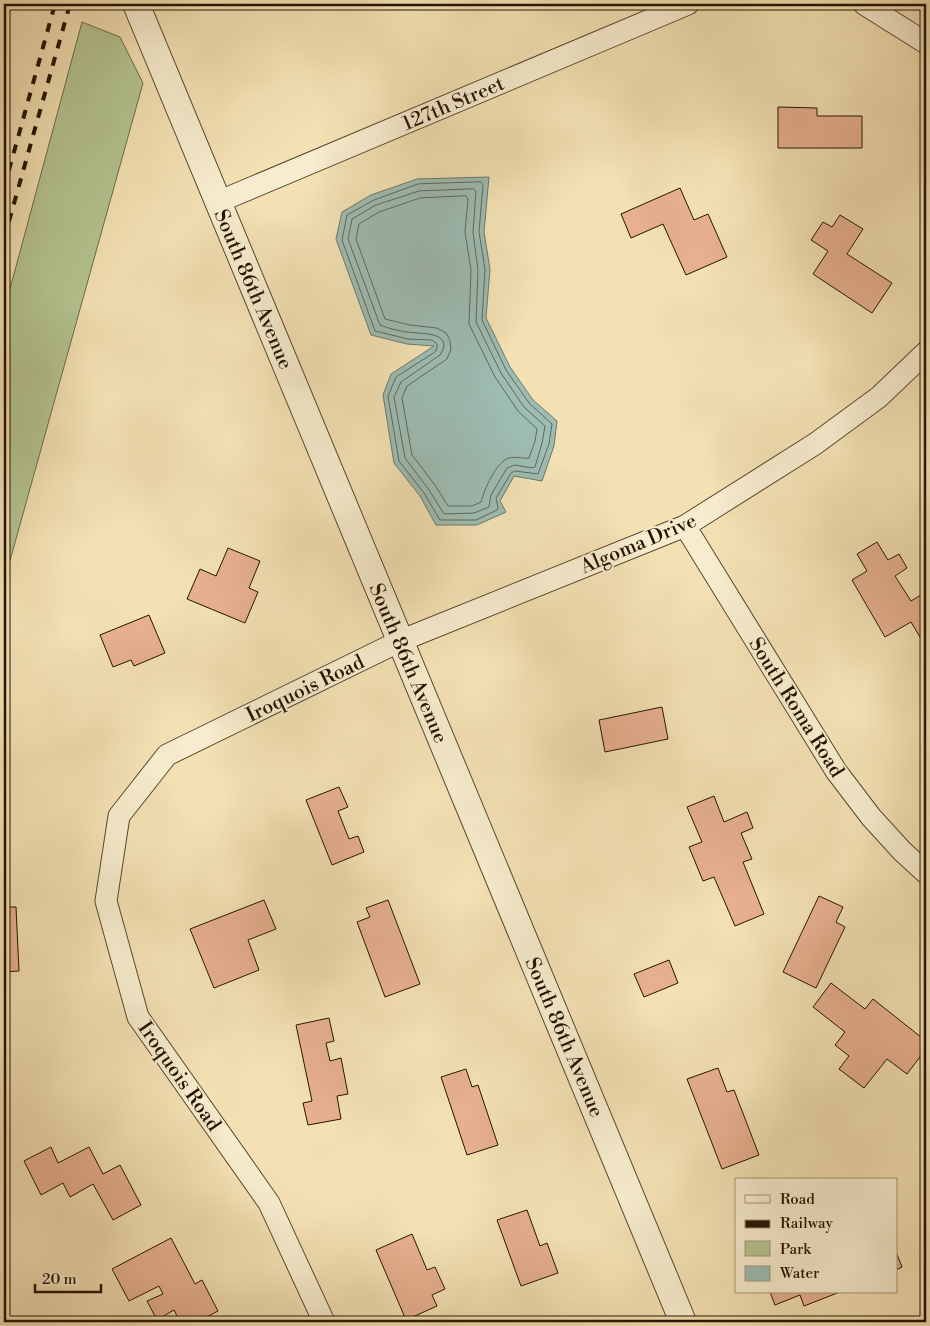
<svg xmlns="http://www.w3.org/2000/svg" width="930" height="1326" font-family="'Libre Bodoni',serif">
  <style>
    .green { fill: #b4c491; stroke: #6c6c48 }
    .water { fill: #9dbcb3; stroke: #6d796b }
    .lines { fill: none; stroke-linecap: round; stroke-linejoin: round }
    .shore { stroke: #60685a; stroke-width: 1 }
    .building { fill: #e7b08f; stroke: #241400 }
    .minor-casing { stroke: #58472d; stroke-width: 23 }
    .tertiary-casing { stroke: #58472d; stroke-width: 28 }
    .minor { stroke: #f7ecce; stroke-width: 21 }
    .tertiary { stroke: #f7ecce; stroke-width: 26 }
    .rail { stroke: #241400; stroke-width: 4; stroke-dasharray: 9 9; stroke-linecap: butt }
    .labels { text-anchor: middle; stroke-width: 4; stroke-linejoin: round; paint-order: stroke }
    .street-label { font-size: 20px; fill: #241400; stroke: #f7ecce }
  </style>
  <rect width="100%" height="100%" fill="#f3e1b3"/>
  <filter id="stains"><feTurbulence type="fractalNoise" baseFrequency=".004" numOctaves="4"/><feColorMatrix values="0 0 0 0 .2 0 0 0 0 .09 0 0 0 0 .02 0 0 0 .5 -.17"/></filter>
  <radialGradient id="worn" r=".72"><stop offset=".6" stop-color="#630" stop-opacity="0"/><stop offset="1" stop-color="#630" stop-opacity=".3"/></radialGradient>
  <!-- green -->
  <path class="green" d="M82,22L120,37L143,83L4,582V311Z"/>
  <!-- water -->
  <path class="water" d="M489,177L484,232L490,269L486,318L510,367L533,400L557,421L554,446L542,481L514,476L500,501L506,512L477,525H436L420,496L394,463L383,395L391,374L434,346L407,344L371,335L336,239L342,212L371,195L417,179Z"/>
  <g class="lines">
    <!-- shore -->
    <path class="shore" d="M481,182L483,185L479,232L485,269L482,320L506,370L529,403L552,424L549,444L538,474L515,471L511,473L496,498L498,508L497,510L476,520H440L424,493L399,461L388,396L396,377L435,352L437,348V344L432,340L408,339L375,331L342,240L347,215L374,200L418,184Z
      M474,189L476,191L473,232L478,270L476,322L501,373L524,407L545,426L542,443L535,467L532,468L515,465L507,468L491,495L489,507L474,513L444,514L429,490L405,458L394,397L401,382L440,355C456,331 419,334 407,332C398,331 388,328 380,325L348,239L352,219L376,205L419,191Z
      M466,196L468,199L465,232L471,270L469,324L495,377L518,411L537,429L535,441L529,458C523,459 516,456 509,458C496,462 484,490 481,502L472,506H448L435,485L412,455L402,398L407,386L447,359L451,349L450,340L446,333L437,328L410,325L385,319L356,239L359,224L379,212L420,198Z"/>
  </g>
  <!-- building -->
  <path class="building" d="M778,107L817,108V116H862V148H778Z
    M680,188L694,220L708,214L727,257L686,275L663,224L631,238L621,214Z
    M840,215L863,229L847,254L892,283L872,313L813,274L828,251L811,240L823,222L832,227Z
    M877,542L888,560L899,554L907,568L895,576L911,601L924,593L926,597V647L911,622L885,637L852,580L867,571L857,554Z
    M228,548L260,561L249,588L258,592L245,623L187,599L200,569L216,576Z
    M149,615L165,653L134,666L131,660L113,667L100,635Z
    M662,707L668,739L605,752L599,720Z
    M339,787L348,807L338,811L349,839L358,836L364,852L332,865L306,800Z
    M714,796L724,822L747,812L753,828L741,833L752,859L743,862L764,914L735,926L714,877L703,881L689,847L702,842L687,807Z
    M819,896L843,907L836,922L845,927L816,988L783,972Z
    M264,900L276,929L248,940L259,970L214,988L190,929Z
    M388,900L420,984L385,997L357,922L370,917L366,908Z
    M4,907H16L19,971L4,972Z
    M669,960L678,983L644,997L634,974Z
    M831,983L865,1009L873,999L926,1041V1049L907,1074L887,1059L864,1088L839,1069L849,1056L835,1045L845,1032L813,1007Z
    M329,1018L334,1041L326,1043L330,1061L341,1058L348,1094L337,1096L341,1119L308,1125L303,1103L312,1101L296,1025Z
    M718,1068L727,1092L734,1090L759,1155L722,1169L687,1079Z
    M466,1069L472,1087L478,1085L498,1145L467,1155L441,1077Z
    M51,1147L58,1163L89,1147L103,1174L120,1165L141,1205L113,1220L93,1184L70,1197L63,1183L41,1195L24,1161Z
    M926,1165V1176L921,1170Z
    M527,1210L540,1246L547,1243L558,1273L521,1286L497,1220Z
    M412,1234L427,1270L435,1267L445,1289L432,1295L437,1306L406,1320L376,1250Z
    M171,1238L195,1284L202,1280L218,1311L197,1322H180L174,1310L157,1320L147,1301L163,1294L159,1286L129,1301L112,1269Z
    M896,1252L902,1267L896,1270Z
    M770,1292H840L804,1306L800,1295L775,1305Z"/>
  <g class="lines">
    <!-- minor casing -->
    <g class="minor-casing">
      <path id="minor" d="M864,4L926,43
        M218,202L688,4
        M685,526L836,771L871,817L902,851L926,873
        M324,1322L269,1203L138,1017L106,901L119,816L167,755L400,641L685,526L815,444L879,397L926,352"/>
    </g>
    <!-- tertiary casing -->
    <g class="tertiary-casing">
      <path id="tertiary" d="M136,4L683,1322"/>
    </g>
    <!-- minor -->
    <use href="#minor" class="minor"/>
    <!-- tertiary -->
    <use href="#tertiary" class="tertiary"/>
    <!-- rail -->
    <path class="rail" d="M4,188L55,4
      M4,239L70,4"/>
  </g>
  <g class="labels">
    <!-- street labels -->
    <g class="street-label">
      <text transform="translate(453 103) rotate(-23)" y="7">127th Street</text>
      <text transform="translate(254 289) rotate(67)" y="7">South 86th Avenue</text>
      <text transform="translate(638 543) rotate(-23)" y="7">Algoma Drive</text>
      <text transform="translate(409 663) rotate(67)" y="7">South 86th Avenue</text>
      <text transform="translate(305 688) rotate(-26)" y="7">Iroquois Road</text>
      <text transform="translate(797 707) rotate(58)" y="7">South Roma Road</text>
      <text transform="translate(565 1037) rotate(67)" y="7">South 86th Avenue</text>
      <text transform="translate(180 1076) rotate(55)" y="7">Iroquois Road</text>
    </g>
  </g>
  <!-- margin -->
  <rect width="930" height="1326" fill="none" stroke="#f3e1b3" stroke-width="20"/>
  <rect x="5" y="5" width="920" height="1316" fill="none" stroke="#241400" stroke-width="2.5"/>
  <rect x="10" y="10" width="910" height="1306" fill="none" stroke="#241400"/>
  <!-- legend -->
  <rect x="735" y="1178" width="162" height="115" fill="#f7ecce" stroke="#a3967c"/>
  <rect x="745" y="1195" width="25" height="8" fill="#f7ecce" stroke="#a3967c"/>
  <text x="780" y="1204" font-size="15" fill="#241400">Road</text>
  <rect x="745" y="1220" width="25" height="8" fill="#241400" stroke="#a3967c"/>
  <text x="780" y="1228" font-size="15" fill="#241400">Railway</text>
  <rect x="745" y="1241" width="25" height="15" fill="#b4c491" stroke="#a3967c"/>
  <text x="780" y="1254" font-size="15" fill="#241400">Park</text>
  <rect x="745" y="1266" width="25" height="15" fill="#9dbcb3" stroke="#a3967c"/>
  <text x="780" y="1278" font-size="15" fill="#241400">Water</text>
  <!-- scale -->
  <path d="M35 1284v8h66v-8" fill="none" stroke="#241400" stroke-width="2.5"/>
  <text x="42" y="1284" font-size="15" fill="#241400" stroke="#f7ecce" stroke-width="4" paint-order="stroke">20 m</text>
  <rect width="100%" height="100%" filter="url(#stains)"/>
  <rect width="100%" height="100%" fill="url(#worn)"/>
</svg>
